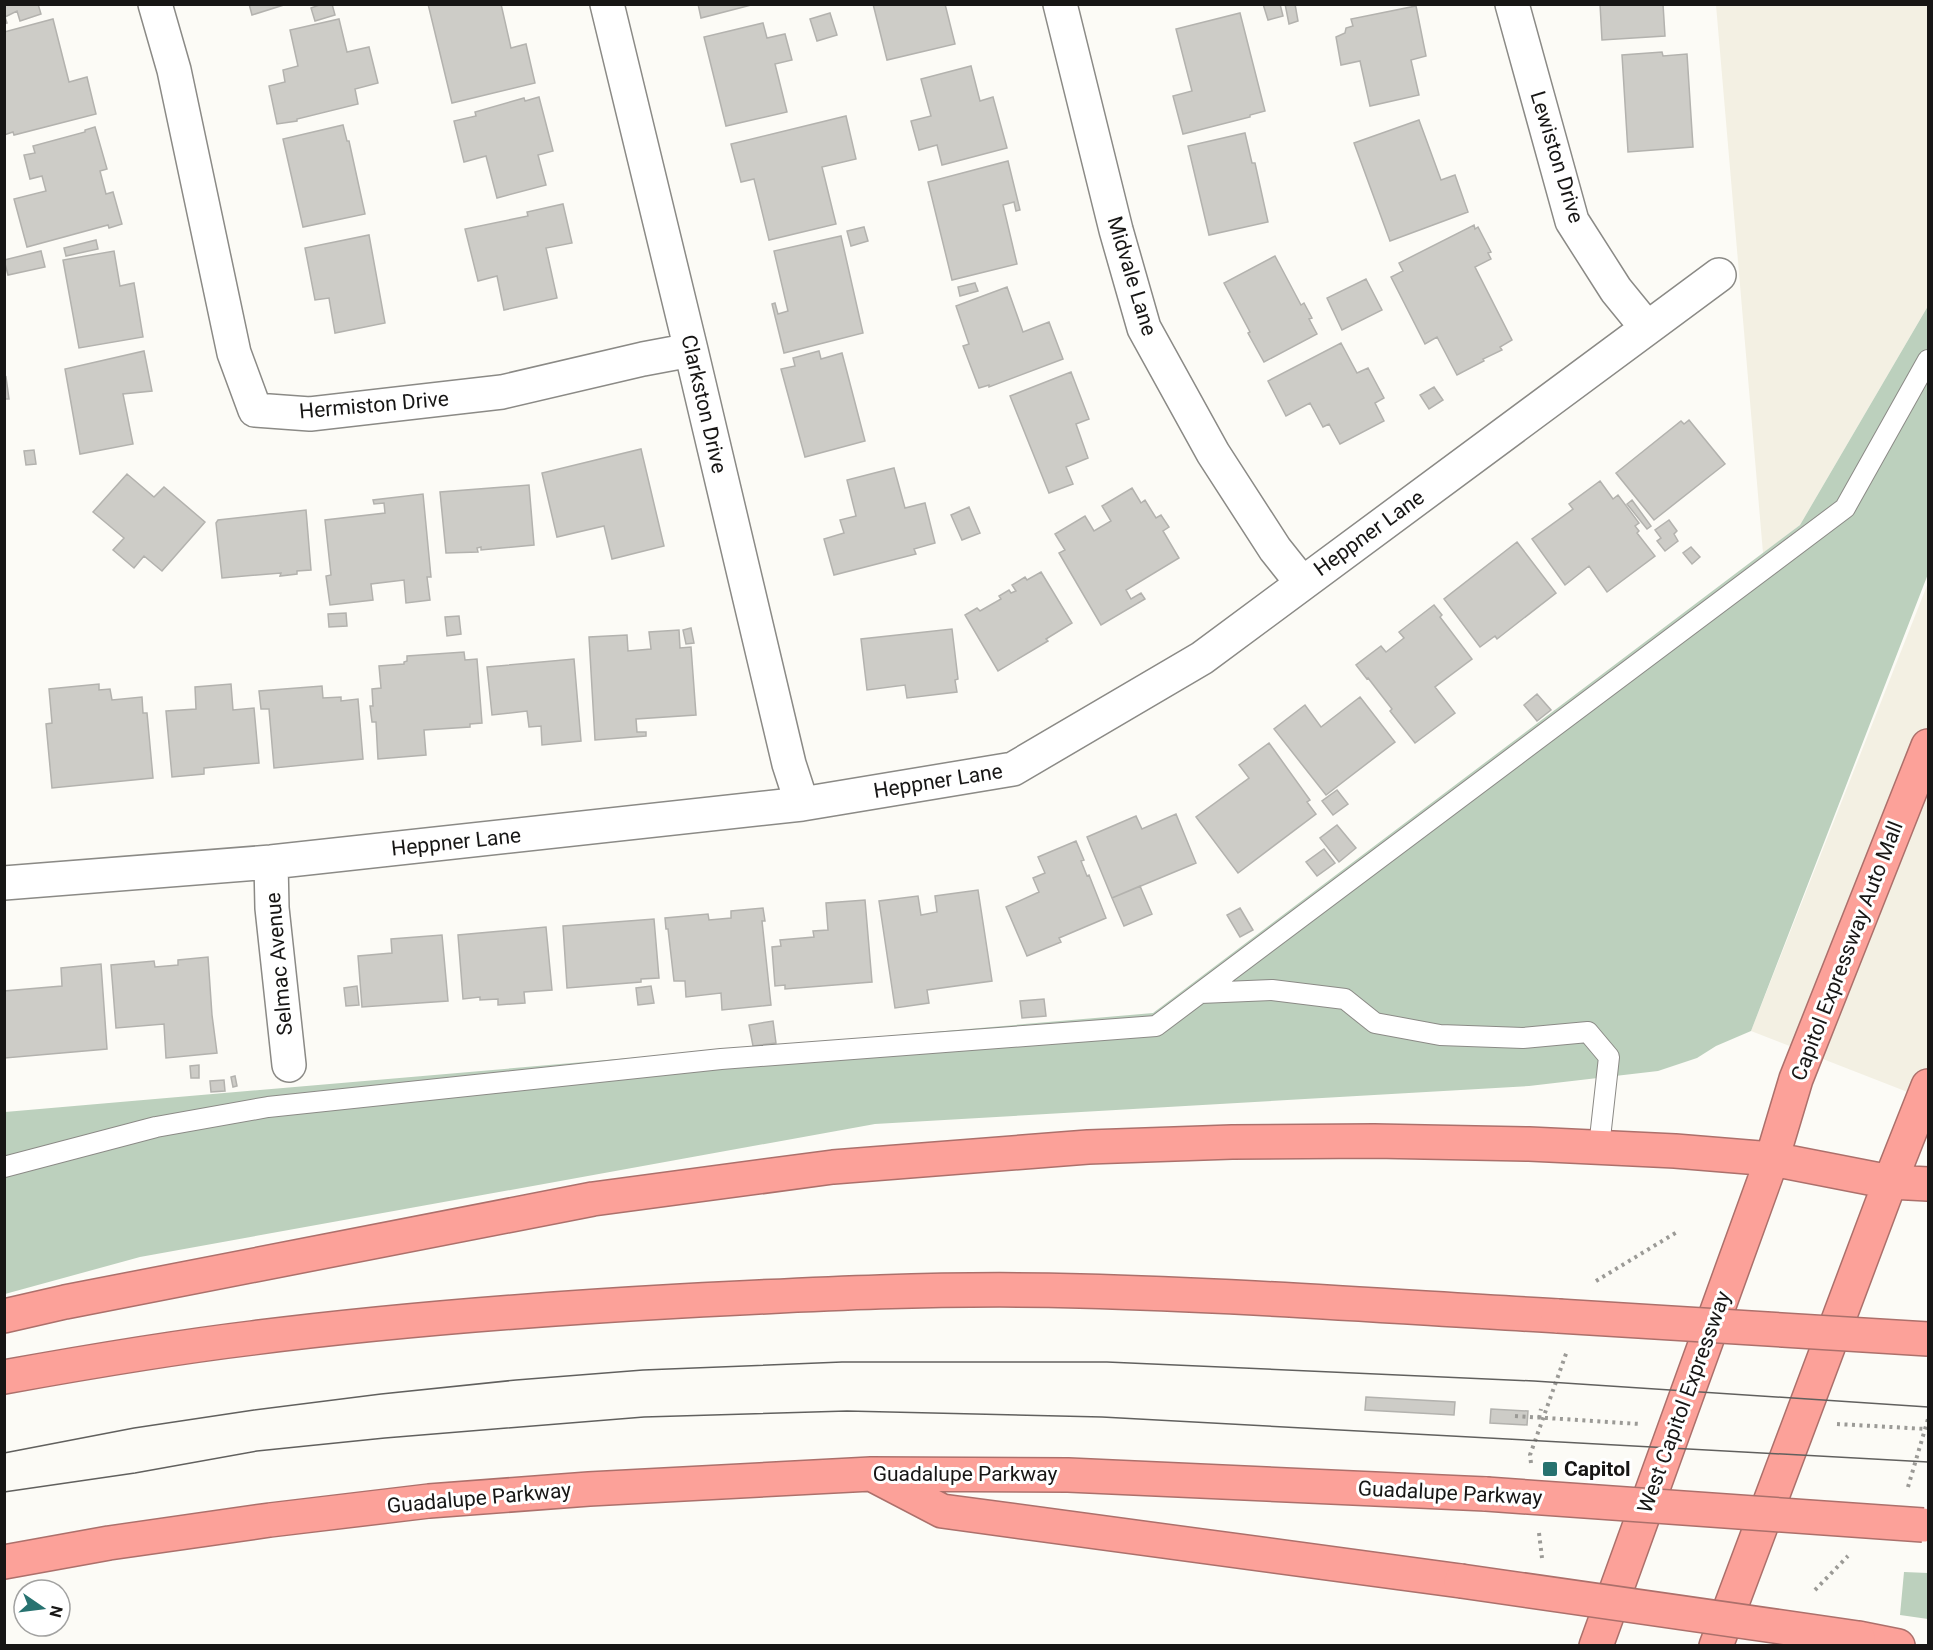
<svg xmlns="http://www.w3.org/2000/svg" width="1933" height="1650" font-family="Roboto,sans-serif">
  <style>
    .built { fill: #f3f0e3 }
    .green { fill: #bcd0bd }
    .building { fill: #cdccc7; stroke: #b3b2ae; stroke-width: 1.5 }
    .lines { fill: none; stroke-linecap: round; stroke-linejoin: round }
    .lane-casing { stroke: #8b8a86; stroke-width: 22 }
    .street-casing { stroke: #8b8a86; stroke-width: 36 }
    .highway-casing { stroke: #ac706b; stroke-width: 36 }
    .path { stroke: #9b9a96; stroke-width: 4; stroke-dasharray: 3 4.5; stroke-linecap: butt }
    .lane { stroke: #fff; stroke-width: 20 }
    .street { stroke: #fff; stroke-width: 33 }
    .highway { stroke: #fca199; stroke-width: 33 }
    .tram { stroke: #61605e; stroke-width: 1.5 }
    .highway-bridge-casing { stroke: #ac706b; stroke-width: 36; stroke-linecap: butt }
    .highway-bridge { stroke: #fca199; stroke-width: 33 }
    .poi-dot { fill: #277270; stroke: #fff; stroke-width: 2 }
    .labels { text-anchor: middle; stroke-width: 6; stroke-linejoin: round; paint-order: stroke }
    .street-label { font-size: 21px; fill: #171615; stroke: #fff }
    .poi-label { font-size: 21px; font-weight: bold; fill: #171615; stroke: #fff; text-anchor: start }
  </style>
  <rect width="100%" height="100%" fill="#fcfbf6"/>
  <!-- built -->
  <path class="built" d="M1716,5H1928V306L1800,525L1763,553Z
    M1928,583V1100L1751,1031Z"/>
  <!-- green -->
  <path class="green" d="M1928,306V574L1751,1031L1716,1046L1697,1058L1658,1071L1529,1086L875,1124L140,1257L5,1294V1112L1153,1013L1800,525Z
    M1904,1572L1928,1573V1619L1900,1615Z"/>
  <!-- building -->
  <path class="building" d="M4,4H38L41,14L20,21L17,11L5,17L7,23L4,24Z
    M249,4H287L252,15Z
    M322,4H332L335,15L315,21L311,8Z
    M428,4H501L511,48L526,44L535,83L452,103Z
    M698,4H755L701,18Z
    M873,4H945L955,44L887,60Z
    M1263,4H1280L1283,16L1268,20Z
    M1285,4H1295L1298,21L1289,24Z
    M1600,4H1663L1665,36L1602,40Z
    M1416,6L1426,56L1411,60L1419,95L1370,106L1360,61L1341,65L1336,37L1345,33L1346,28L1353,26L1351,19Z
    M830,13L837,35L817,41L810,19Z
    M1240,13L1265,111L1250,115V117L1183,134L1173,96L1192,91L1176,29Z
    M53,19L69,82L87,77L96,114L14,135L13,132L4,135V32Z
    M339,19L347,52L369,47L378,83L355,89L358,104L297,119V121L277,124L269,86L285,82L283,70L298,66L290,30Z
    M763,23L767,38L785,34L792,60L775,64L787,112L726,126L704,37Z
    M1662,52L1663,56L1687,54L1693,147L1628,152L1622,55Z
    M971,66L980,101L993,97L1007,148L942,165L937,145L919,150L911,121L931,116L921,79Z
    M539,97L553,151L538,155L546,185L497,198L486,156L464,162L454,121L476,116L475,112L524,98L525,101Z
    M846,116L856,159L822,167L836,224L769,240L754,179L741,182L731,144Z
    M1419,120L1441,180L1455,175L1468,212L1390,241L1354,143Z
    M343,125L347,141H349L365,214L303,227L283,139Z
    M95,127L107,169L100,171L106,194L113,192L122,224L109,228L108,225L27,247L14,199L46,191L42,176L30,179L24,155L35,153L33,146L85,132V130Z
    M1245,133L1252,163H1255L1268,222L1209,235L1188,146Z
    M1008,161L1020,210L1016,211L1014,202L1003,205L1017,264L952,280L928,182Z
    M563,204L572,243L546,248L557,298L504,310L497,276L478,281L465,229L528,216L527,212Z
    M1474,225L1475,229L1478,227L1491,252L1488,253L1491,259L1475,267L1512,340L1500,347L1502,350L1483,359L1484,361L1457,375L1437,337L1425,344L1391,277L1403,271L1399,263Z
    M864,227L868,241L851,246L847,231Z
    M369,235L385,323L335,333L329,298L315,300L305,248Z
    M841,236L863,333L784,353L772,304L775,303L778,314L788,311L774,251Z
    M96,240L98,249L66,256L64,248Z
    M41,251L45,267L8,275L4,260Z
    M114,251L120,286L134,283L143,337L79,348L63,260Z
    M1275,256L1301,305L1304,303L1312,318L1309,319L1317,334L1264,362L1248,333L1250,332L1224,283Z
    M1366,279L1382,310L1342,330L1327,298Z
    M975,283L978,291L960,296L958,287Z
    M1007,287L1023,332L1049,322L1063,359L989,387V385L979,388L963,346L969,344L956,306Z
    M1341,343L1357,373L1368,368L1384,398L1375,403L1384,421L1340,444L1329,424L1323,427L1310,403L1286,416L1268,381Z
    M144,351L152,391L123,394L133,444L80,454L65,369Z
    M819,351L821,359L842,353L865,441L805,457L781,369L795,366L793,358Z
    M1071,372L1089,419L1076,424L1088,458L1066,467L1073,484L1049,493L1010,396Z
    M6,377L9,399H4V378Z
    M1434,387L1443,400L1429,409L1420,395Z
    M1689,420L1725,464L1654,520L1616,473L1681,421L1684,424Z
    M641,449L664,546L612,559L604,526L557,537L542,473Z
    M34,450L36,464L26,465L24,451Z
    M894,468L905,508L925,503L935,543L914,549L916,554L834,575L824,539L844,533L840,520L856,516L847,480Z
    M127,474L154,497L164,487L205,522L162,571L144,556L134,568L113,550L124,538L93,512Z
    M1600,481L1613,499L1618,495L1639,523L1635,526L1639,531L1637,533L1655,556L1607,592L1589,566L1565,585L1532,539L1573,509L1569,504Z
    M529,485L534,545L481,550V547L477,548L478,552L446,553L440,492Z
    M1132,488L1141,503L1145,500L1156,518L1161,515L1169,527L1163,531L1179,558L1126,590L1131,599L1141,593L1145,599L1101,625L1059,553L1065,550L1055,534L1085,516L1094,531L1111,521L1102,506Z
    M423,494L431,577H427L430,600L406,603L404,580L371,584L373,600L330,605L326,576L331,575L325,520L385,513L384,503L374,504L373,500Z
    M1632,500L1651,526L1647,529L1627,504Z
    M969,507L980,533L962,540L951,515Z
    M306,510L311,570L297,571V574L280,576L281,573L222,578L216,523L218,520Z
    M1669,520L1677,531L1674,534L1678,541L1665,551L1657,541L1661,538L1655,530Z
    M1517,542L1556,593L1497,639L1495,636L1480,647L1444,599Z
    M1691,547L1700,557L1692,564L1683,553Z
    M1041,572L1072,623L1046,639L1048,641L998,671L965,615L977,608L980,611L1001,599L999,596L1009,590L1011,593L1016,591L1012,585L1025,577L1027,580Z
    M1434,605L1442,615L1440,617L1472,659L1435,687L1455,713L1415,743L1390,711L1392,709L1368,678L1367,679L1356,665L1381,646L1386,652L1404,638L1399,632Z
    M346,613L347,626L329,627L328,614Z
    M459,616L461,634L447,636L445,617Z
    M691,628L694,643L686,644L683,630Z
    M952,629L958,679L955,680L957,692L907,698L905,685L867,690L861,639Z
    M679,630L680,648L691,647L696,715L636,719L637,732H646V736L595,740L589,637L627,635L628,651L651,649L649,632Z
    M464,652L465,660L477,659L482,723L470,724V727L424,730L426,755L378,759L376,722H372L370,706H373L372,689L381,688L379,666L404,664V662L407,661V656Z
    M574,659L581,741L542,745L541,726L529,727L527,711L492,715L487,667Z
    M99,684V690L110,689L112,700L142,697L143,713H147L153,778L52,788L46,724L52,723L49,689Z
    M231,684L233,710L254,708L259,763L204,768V774L172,777L166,711L196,709L195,687Z
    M322,686L323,698L341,697V701L358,699L363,759L274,768L269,709H261L259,691Z
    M1537,694L1551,710L1537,721L1524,705Z
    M1360,697L1395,742L1326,795L1274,729L1305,705L1321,727Z
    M1269,743L1310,800L1307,802L1316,814L1238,873L1196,817L1249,778L1239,765Z
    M1337,790L1348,804L1333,815L1322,801Z
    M1176,814L1196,863L1112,898L1087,837L1136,816L1142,829Z
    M1337,825L1356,848L1339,862L1320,838Z
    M1076,841L1084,860L1081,861L1087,876L1089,875L1106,918L1059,938L1061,942L1027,956L1006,907L1039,892L1033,878L1045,873L1038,857Z
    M1324,849L1335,863L1317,876L1306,862Z
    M1140,886L1152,914L1124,926L1112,898Z
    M978,890L992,981L927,990L929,1003L895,1008L879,901L918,896L921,915L937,912L935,896Z
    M865,900L872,982L785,989V985L775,986L772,947L781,946L780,940L814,937L813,931L828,930L826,903Z
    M763,908L765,921H762L771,1005L722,1010L721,993L686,997L685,981H674L668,929H666L665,918L708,914L709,920L731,918V911Z
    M1240,908L1253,930L1240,937L1227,915Z
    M654,919L659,978L641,979V982L567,988L563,926Z
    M546,927L552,990L524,992L525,1003L498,1005V999L480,1000V997L463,999L458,935Z
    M442,935L448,1001L362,1007L358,956L392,953L391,939Z
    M208,957L212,1015L217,1053L166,1058L164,1024L116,1028L111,965L154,961L155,967L178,965V960Z
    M101,964L107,1049L5,1058L4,991L62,986L61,968Z
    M357,986L359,1005L346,1006L344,988Z
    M651,986L654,1003L638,1005L636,988Z
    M1044,999L1046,1016L1022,1018L1020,1001Z
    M773,1021L776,1043L753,1046L749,1025Z
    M199,1065V1078H191L190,1066Z
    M235,1076L237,1086L233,1087L231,1077Z
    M224,1080L225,1091L211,1092L210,1081Z
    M1366,1397L1455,1402L1454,1415L1365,1410Z
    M1491,1409L1528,1411L1527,1425L1490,1423Z"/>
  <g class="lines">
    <!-- lane casing -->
    <g class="lane-casing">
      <path id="lane" d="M1200,993L1272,990L1345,999L1375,1023L1440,1035L1523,1038L1588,1032L1609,1057L1599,1147
        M4,1167L156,1127L268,1107L721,1059L1156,1026L1845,508L1928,360"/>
    </g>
    <!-- street casing -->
    <g class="street-casing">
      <path id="street" d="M155,4L174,70L234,353L255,410L310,414L502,392L643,359L691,350
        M607,4L691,350L789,764L802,804
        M1060,4L1116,230L1144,328L1213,453L1275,549L1302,583
        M1512,4L1572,221L1616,290L1647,328
        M271,862L272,908L289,1065
        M4,883L271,862L802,804L1013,769L1202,658L1719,275"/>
    </g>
    <!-- highway casing -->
    <g class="highway-casing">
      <path id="highway" d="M4,1316L65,1302L593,1199L833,1167L1088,1147L1232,1142L1374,1141L1529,1144L1675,1151L1772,1159L1890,1182L1928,1184
        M4,1377C87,1362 169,1348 252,1338C394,1320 538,1309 681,1301C814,1294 947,1287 1080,1291C1239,1295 1399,1307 1558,1316
        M875,1476L942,1511L1461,1581
        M4,1562L109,1543L270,1520L429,1501L589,1489L871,1474L1068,1475L1486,1494
        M1858,1638L1898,1646
        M1596,1646L1772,1159L1796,1079L1928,746
        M1716,1646L1890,1182L1928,1086"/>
    </g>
    <!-- path -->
    <path class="path" d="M1596,1281L1677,1232
      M1515,1416L1640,1424
      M1539,1418L1541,1409
      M1837,1424L1926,1429
      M1531,1463L1530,1455L1567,1351
      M1908,1487L1928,1419
      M1539,1533L1542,1558
      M1815,1590L1848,1556"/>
    <!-- lane -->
    <use href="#lane" class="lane"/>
    <!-- street -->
    <use href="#street" class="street"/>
    <!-- highway -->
    <use href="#highway" class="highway"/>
    <!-- tram -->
    <path class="tram" d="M4,1453L134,1428L254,1410L381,1394L516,1380L643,1370L842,1362H1107L1534,1381L1928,1407
      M4,1492L135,1473L257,1451L385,1438L644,1417L847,1411L1102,1417L1928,1462"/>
    <!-- highway-bridge casing -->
    <g class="highway-bridge-casing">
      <path id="highway-bridge" d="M1558,1316L1928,1339
        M1486,1494L1923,1525
        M1461,1581L1858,1638"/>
    </g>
    <!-- highway-bridge -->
    <use href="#highway-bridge" class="highway-bridge"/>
  </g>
  <!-- markers -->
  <rect class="poi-dot" x="1542" y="1461" width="16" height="16" rx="3"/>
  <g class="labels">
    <!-- street labels -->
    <g class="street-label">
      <text transform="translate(1557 157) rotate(73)" y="7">Lewiston Drive</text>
      <text transform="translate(1132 276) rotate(73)" y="7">Midvale Lane</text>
      <text transform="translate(704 404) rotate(77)" y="7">Clarkston Drive</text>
      <text transform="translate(374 405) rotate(-5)" y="7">Hermiston Drive</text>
      <text transform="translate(1369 533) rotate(-36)" y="7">Heppner Lane</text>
      <text transform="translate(938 781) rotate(-9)" y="7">Heppner Lane</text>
      <text transform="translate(456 842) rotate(-6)" y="7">Heppner Lane</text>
      <text transform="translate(1847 951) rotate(-69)" y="7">Capitol Expressway Auto Mall</text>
      <text transform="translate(279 964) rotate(-95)" y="7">Selmac Avenue</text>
      <text transform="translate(1684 1402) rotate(-70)" y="7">West Capitol Expressway</text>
      <text x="965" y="1481">Guadalupe Parkway</text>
      <text transform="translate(1450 1493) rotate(3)" y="7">Guadalupe Parkway</text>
      <text transform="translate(479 1498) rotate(-5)" y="7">Guadalupe Parkway</text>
    </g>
    <!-- poi labels -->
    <g class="poi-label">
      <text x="1564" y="1476">Capitol</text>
    </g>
  </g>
  <!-- border -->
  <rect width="1933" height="1650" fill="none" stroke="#171615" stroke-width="12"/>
  <!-- north arrow -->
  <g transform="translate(42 1608) rotate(104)"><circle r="28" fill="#ffffff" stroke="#a2a2a1" stroke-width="1.5"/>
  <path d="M0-4.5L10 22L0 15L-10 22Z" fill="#277270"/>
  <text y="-9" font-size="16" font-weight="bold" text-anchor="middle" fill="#171615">N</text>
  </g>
</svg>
